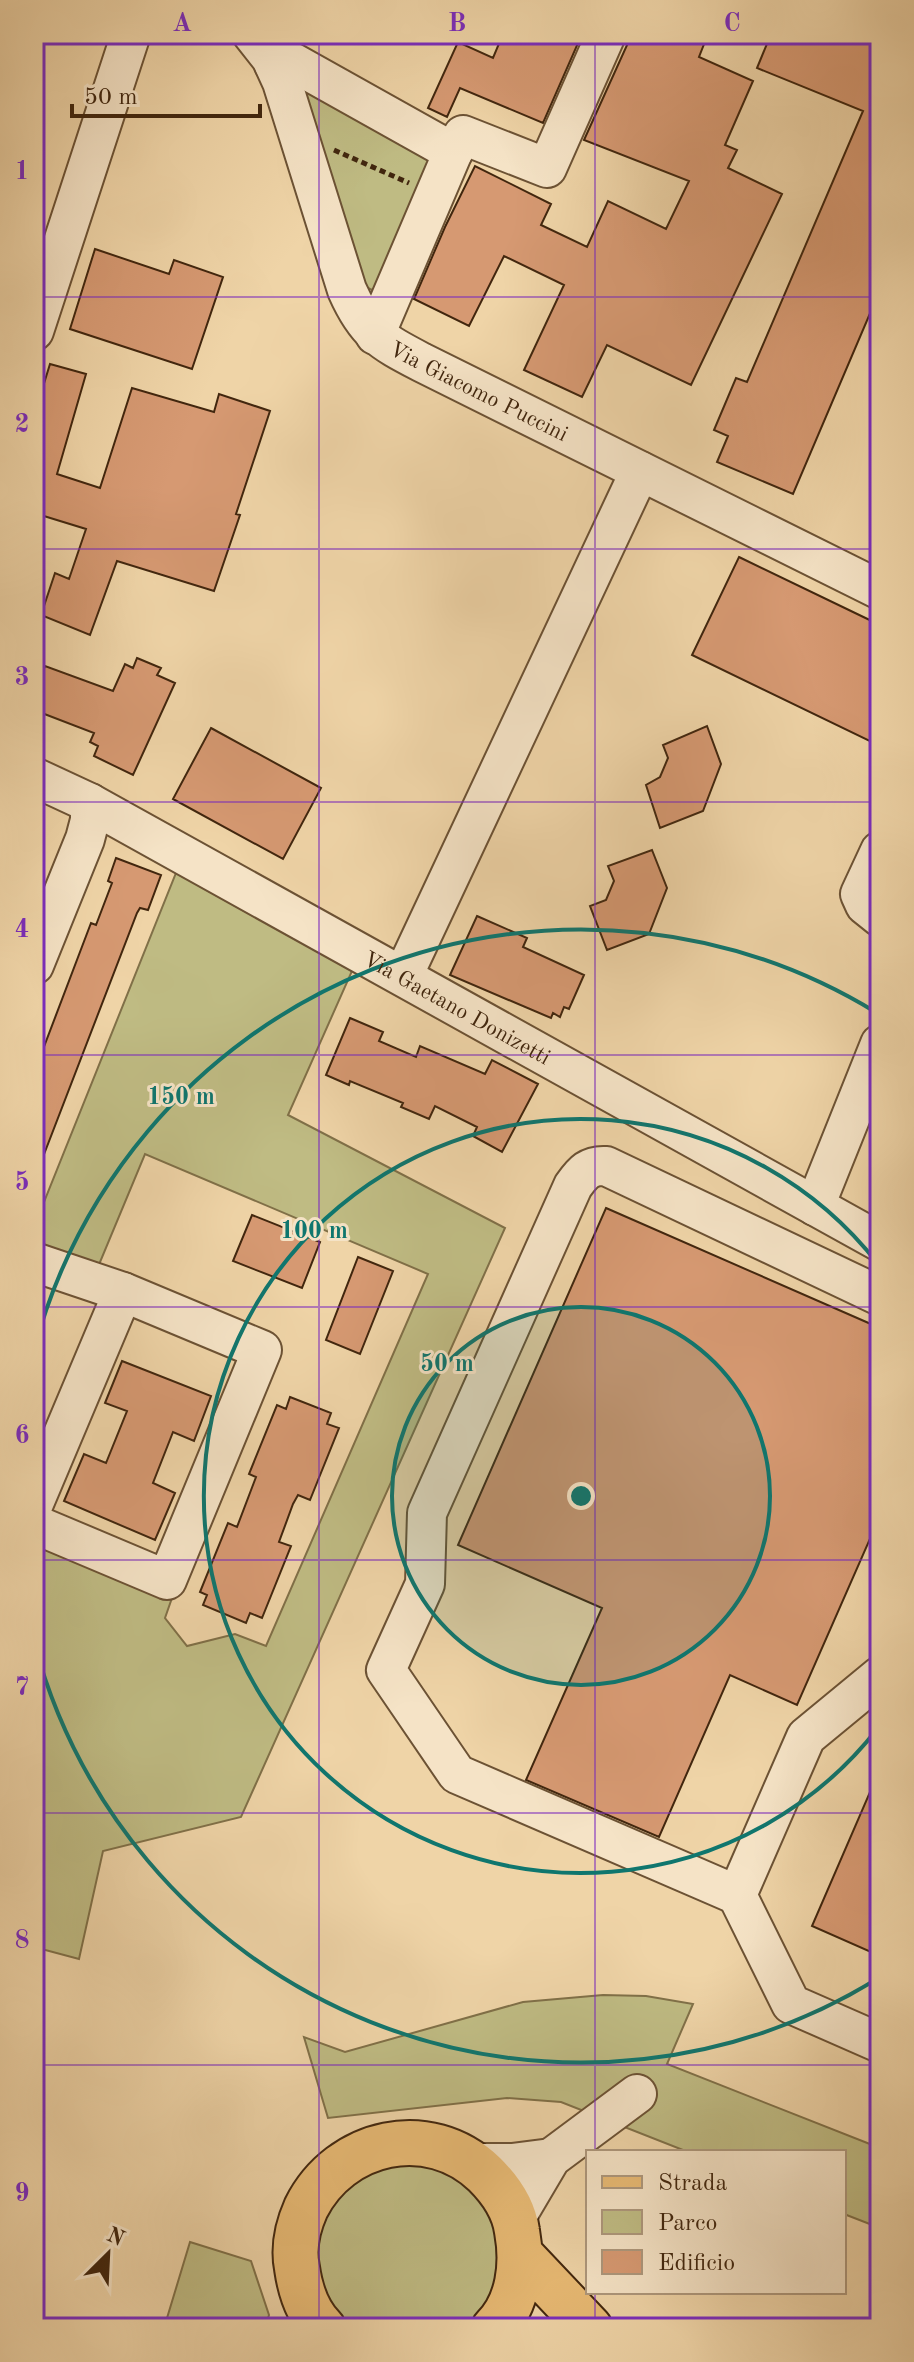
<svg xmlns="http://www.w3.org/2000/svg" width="914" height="2362" font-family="'Old Standard TT',serif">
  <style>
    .green { fill: #bfbb83; stroke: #807048; stroke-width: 2 }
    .building { fill: #d69972; stroke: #41260e; stroke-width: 2 }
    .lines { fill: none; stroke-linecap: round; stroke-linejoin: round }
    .minor-casing { stroke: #6c5234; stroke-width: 42 }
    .major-casing { stroke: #41260e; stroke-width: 48 }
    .path { stroke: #41260e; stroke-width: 5; stroke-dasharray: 6 4; stroke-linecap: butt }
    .minor { stroke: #f5e3c6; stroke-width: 38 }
    .major { stroke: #e8ba74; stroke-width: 44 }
    .grid { fill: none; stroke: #7b2cbf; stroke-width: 2; stroke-opacity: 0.55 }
    .ring { fill: none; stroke: #0f766e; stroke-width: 4 }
    .labels { text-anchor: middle; stroke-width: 6; stroke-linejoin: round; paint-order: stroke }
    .street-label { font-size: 22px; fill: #41260e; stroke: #f5e3c6 }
    .centre { fill: #0f766e; stroke: #f5e3c6; stroke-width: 4 }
    .ring-label { font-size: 24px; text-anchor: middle; font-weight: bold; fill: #0f766e; stroke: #f5e3c6; stroke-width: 6; stroke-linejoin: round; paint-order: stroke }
    .neatline { fill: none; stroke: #7b2cbf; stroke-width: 3 }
    .grid-label { font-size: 26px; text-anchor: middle; font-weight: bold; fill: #7b2cbf }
  </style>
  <rect width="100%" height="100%" fill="#efd4a7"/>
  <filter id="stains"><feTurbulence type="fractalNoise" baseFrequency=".0025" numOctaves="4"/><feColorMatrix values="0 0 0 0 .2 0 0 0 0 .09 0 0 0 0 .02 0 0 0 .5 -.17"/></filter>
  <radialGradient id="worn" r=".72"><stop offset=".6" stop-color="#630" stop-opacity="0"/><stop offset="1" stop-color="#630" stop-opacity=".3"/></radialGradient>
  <!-- green -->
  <path class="green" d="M299,84L435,152L379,287L372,290L364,286Z
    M176,873L352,971L288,1115L505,1228L241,1817L103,1851L79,1959L34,1947V1538L173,1595L165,1618L187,1646L235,1634L266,1646L428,1274L145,1154L98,1267L34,1244V1227Z
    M603,1995L646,1996L693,2004L667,2064L880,2148V2228L844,2214V2152H688L561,2102L507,2098L328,2118L304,2037L345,2052L523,2002Z
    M419,2163L450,2171L474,2189L492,2212L502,2240L493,2298L475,2322L467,2328H353C306,2291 305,2211 359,2178C378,2166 397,2165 419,2163Z
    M190,2242L251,2261L269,2315L265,2328H164Z"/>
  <!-- building -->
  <path class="building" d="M503,34H582L543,123L460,88L447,117L428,108L458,42L493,58Z
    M632,34H708L699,57L753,81L725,145L737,150L728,168L782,194L691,385L607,345L582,397L524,370L564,285L504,256L469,326L414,299L445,227L475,166L551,204L541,225L587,247L608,201L666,229L689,181L584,140Z
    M771,34H880V290L793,494L717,462L728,436L714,430L736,378L747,382L863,111L757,68Z
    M95,249L169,274L174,260L223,277L192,369L70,329Z
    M50,364L86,374L57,474L100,488L132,388L214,412L219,394L270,411L236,514L240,515L214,591L117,561L90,635L41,615L55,573L69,579L86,529L34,513V416Z
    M739,557L880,625V746L692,655Z
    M137,658L161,668L157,675L175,683L133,775L94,756L98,746L90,742L94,733L34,710V695L45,666L113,691L125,664L133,668Z
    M707,726L721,764L703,811L660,828L646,785L660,777L668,758L663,745Z
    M211,728L321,788L283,859L173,799Z
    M652,850L667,888L649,934L607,950L590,906L606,900L614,881L608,866Z
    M116,858L161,875L148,910L140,908L137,913L36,1175H34V1073L91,923L96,925L112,883L108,881Z
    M477,916L527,938L523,947L584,975L569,1009L564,1007L560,1017L553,1013L551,1018L450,975Z
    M350,1018L383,1032L379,1041L416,1057L420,1046L485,1074L492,1060L538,1084L502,1152L473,1136L477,1127L435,1106L429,1119L401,1107L403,1103L350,1081L349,1085L326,1075Z
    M606,1208L880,1328V1516L797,1705L730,1675L659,1837L526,1780L602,1608L458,1545Z
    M252,1215L320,1242L302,1288L233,1261Z
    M358,1257L393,1271L360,1354L326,1340Z
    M122,1361L211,1396L194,1441L173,1432L153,1483L175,1493L155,1540L64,1501L84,1454L106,1463L127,1411L105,1403Z
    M290,1397L331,1413L327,1424L339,1428L310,1500L298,1495L293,1504L279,1542L291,1546L262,1618L250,1613L246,1623L203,1605L207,1595L200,1592L228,1523L237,1527L256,1477L249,1474L277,1405L286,1409Z
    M880,1769V1956L812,1926Z"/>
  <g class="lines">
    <!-- minor casing -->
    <g class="minor-casing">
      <g id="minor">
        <path id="s1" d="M252,34L271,58L282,82L347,290C366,333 381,341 421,362L880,590"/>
        <path d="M274,64L286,61L294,63L453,152L375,335"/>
        <path d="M453,152L463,135L547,168L605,37"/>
        <path d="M34,331L131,34"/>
        <path id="s2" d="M34,777L90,803L880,1242"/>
        <path d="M880,851L860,894L865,905L880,917"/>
        <path d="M34,965L85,839L90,820V803"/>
        <path d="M403,976L640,471"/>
        <path d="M815,1206L880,1044"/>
        <path d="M34,1262L123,1292L262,1350L167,1580L34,1524"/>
        <path d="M34,1503L123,1292"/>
        <path d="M880,1676L806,1737L737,1895L791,2004L880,2043"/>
        <path d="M737,1895L457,1774L386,1670L425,1584L427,1513L573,1186C583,1172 589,1165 606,1166L880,1296"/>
        <path d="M473,2163H512L551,2158"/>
        <path d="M515,2219L551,2158L637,2094"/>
      </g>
    </g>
    <!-- major casing -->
    <g class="major-casing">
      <path id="major" d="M521,2255L590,2328
        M323,2328C307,2312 300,2289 297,2268C293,2248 298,2226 306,2208C340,2140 429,2120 485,2174C501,2190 514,2209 517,2231C523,2264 519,2303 494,2328"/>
    </g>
    <!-- path -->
    <path class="path" d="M334,150L409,183"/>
    <!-- minor -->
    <use href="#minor" class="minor"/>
    <!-- major -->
    <use href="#major" class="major"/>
  </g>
  <!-- grid -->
  <path class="grid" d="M319,34V2328M595,34V2152M34,297H880M34,549H880M34,802H880M34,1055H880M34,1307H880M34,1560H880M34,1813H880M34,2065H880M595,2292V2328"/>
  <!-- distance rings -->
  <circle cx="581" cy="1496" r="189" fill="#0f766e" fill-opacity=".12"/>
  <g class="ring">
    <circle cx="581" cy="1496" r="189"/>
    <path d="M878 1728A377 377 0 1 1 878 1264"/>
    <path d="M877 1979A566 566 0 0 1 34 1642M34 1350A566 566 0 0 1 877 1013"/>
  </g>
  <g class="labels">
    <!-- street labels -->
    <g class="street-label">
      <text dy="8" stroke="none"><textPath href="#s1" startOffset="446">Via Giacomo Puccini</textPath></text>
      <text dy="8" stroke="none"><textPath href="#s2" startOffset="482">Via Gaetano Donizetti</textPath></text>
    </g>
  </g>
  <circle cx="581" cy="1496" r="12" class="centre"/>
  <g class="ring-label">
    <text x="181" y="1104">150 m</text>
    <text x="314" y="1238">100 m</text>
    <text x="447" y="1371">50 m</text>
  </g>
  <!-- margin -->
  <rect width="914" height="2362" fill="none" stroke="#efd4a7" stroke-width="88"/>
  <!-- legend -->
  <rect x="586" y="2150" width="260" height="144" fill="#f5e3c6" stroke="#ad977c" stroke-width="2"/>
  <rect x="602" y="2176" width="40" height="12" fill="#e8ba74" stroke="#ad977c" stroke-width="2"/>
  <text x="658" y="2190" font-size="24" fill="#41260e">Strada</text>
  <rect x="602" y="2210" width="40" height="24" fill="#bfbb83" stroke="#ad977c" stroke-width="2"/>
  <text x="658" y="2230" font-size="24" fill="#41260e">Parco</text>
  <rect x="602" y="2250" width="40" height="24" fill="#d69972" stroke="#ad977c" stroke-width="2"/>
  <text x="658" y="2270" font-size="24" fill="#41260e">Edificio</text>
  <!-- north arrow -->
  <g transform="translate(108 2254) rotate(24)" stroke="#f5e3c6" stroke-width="6" paint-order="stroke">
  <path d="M0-6L14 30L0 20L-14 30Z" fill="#41260e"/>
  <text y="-12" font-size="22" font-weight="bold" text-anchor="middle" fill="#41260e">N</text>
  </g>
  <!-- scale -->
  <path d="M72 104v12h188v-12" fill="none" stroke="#41260e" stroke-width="4"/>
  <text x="84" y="104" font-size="24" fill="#41260e" stroke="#f5e3c6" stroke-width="6" paint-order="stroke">50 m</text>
  <rect x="44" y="44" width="826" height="2274" class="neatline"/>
  <g class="grid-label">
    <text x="182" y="31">A</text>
    <text x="457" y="31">B</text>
    <text x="732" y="31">C</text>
    <text x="22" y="179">1</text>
    <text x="22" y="432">2</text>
    <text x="22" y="685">3</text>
    <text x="22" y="937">4</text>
    <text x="22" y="1190">5</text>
    <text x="22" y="1443">6</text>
    <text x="22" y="1695">7</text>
    <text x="22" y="1948">8</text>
    <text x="22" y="2201">9</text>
  </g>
  <rect width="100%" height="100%" filter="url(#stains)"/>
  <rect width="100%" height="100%" fill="url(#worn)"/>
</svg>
